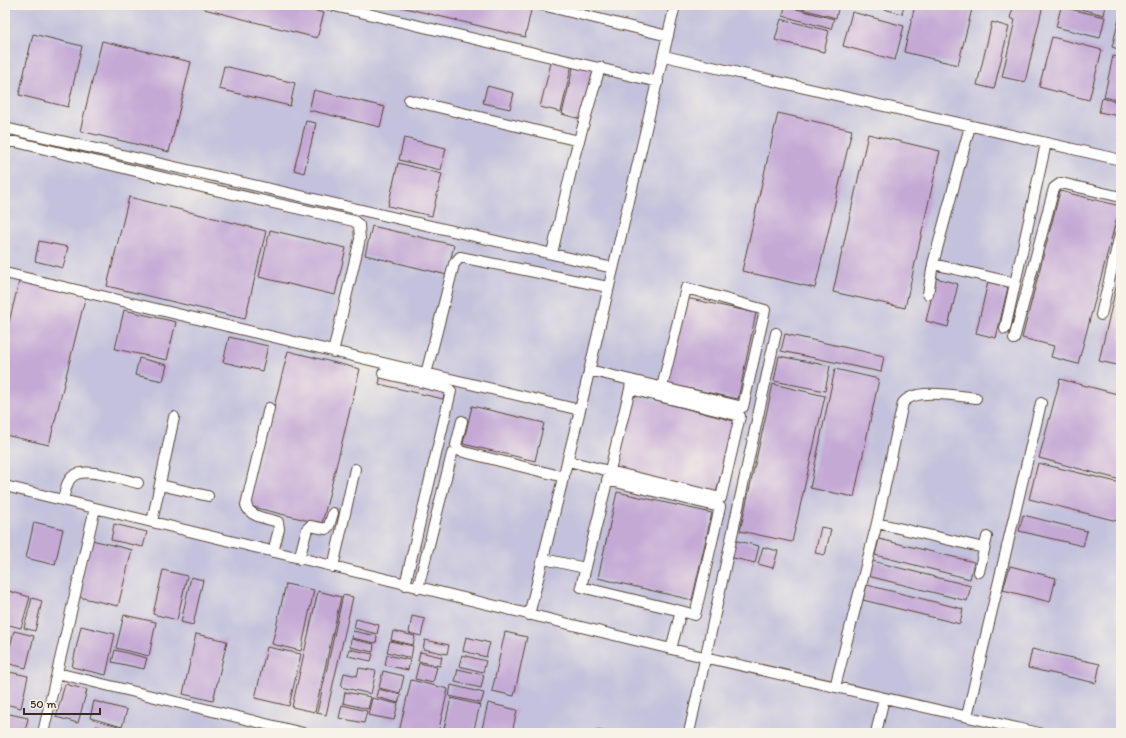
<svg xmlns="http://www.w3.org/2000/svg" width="1126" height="738" font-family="Itim,sans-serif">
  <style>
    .industrial { fill: #c3c1db }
    .building { fill: #c4a9d5 }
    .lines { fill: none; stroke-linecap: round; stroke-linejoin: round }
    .minor-casing { stroke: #574638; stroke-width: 12 }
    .minor { stroke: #fff; stroke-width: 10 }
  </style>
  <rect width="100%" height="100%" fill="#f7f3e8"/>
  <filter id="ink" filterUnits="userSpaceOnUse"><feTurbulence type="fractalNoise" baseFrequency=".025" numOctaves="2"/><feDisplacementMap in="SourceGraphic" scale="8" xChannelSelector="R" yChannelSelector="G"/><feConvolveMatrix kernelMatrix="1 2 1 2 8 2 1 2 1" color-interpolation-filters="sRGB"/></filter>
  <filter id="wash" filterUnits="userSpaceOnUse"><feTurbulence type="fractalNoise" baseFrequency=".012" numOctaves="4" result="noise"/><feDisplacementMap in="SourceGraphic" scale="16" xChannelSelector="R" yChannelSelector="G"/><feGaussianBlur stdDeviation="0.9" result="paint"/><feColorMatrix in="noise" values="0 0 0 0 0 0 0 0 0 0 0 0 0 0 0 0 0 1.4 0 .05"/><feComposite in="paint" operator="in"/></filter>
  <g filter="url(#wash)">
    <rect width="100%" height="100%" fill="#f4e3ca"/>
    <!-- industrial -->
    <path class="industrial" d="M5,5H1121V733H5Z"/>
    <g id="blocks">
      <!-- building -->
      <path class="building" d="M205,5H292L324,13L317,38L204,9Z
        M393,5H529L532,6L525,37Z
        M787,5H839L836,18Z
        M870,5H904L902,14Z
        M915,5H973L958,65L904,52Z
        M1014,5H1043L1025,82L1002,77L1015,20L1010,18Z
        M1065,5H1106L1104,15Z
        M785,6L834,19L831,29L783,16Z
        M1061,7L1105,17L1100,38L1056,27Z
        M1121,11V50L1112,47Z
        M852,12L904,26L895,60L843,46Z
        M781,19L829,31L824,52L775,40Z
        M992,22L1009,27L994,89L977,85Z
        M33,34L82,46L68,107L19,95Z
        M1052,37L1102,50L1089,100L1039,87Z
        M102,41L191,62L169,152L80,131Z
        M1113,56L1121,58V101L1104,97Z
        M552,59L572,64L561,112L540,107Z
        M574,64L596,70L584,120L562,114Z
        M224,66L295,83L290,106L219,89Z
        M487,86L514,93L510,109L483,103Z
        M314,90L385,107L380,127L309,110Z
        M1102,98L1121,103L1119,116L1099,112Z
        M778,113L852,130L815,288L742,271Z
        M306,121L316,123L304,173L294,170Z
        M868,134L940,151L905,308L833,292Z
        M404,138L446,148L441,170L399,160Z
        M398,163L442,174L432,216L388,206Z
        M1060,191L1120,206L1078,364L1051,357L1054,346L1022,338Z
        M129,197L266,231L245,319L107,286Z
        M372,226L454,245L447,275L365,255Z
        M270,230L346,248L335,295L259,277Z
        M39,241L68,247L63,268L35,261Z
        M1121,266V366L1099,361Z
        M20,278L86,295L49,445L5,435V338Z
        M936,278L958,284L948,327L926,321Z
        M988,282L1008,287L996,338L976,333Z
        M686,298L756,313L738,399L668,384Z
        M124,310L176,322L167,360L115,349Z
        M785,334L884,356L881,372L781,351Z
        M229,337L268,346L262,371L223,362Z
        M288,351L360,369L322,524L249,506Z
        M779,356L830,366L825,391L774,381Z
        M139,358L167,365L163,381L135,375Z
        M835,369L879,379L854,497L810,488Z
        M381,374L445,389L443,399L379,384Z
        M1060,379L1121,395V480L1039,458Z
        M773,384L825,396L792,542L740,531Z
        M633,395L734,421L716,493L615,468Z
        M472,406L544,423L535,461L463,444Z
        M1038,463L1121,483V522L1029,499Z
        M617,492L712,513L692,600L598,578Z
        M1023,515L1087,531L1083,546L1019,531Z
        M34,522L63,529L55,565L26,558Z
        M114,524L147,532L143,547L111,540Z
        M821,527L831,529L825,555L815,553Z
        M879,539L974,562L970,579L875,555Z
        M92,540L132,550L118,606L79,597Z
        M733,540L759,546L755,563L729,557Z
        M763,547L778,551L773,568L758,564Z
        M872,561L971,586L967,601L868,576Z
        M1010,566L1056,578L1050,602L1003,590Z
        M163,570L187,576L177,620L153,614Z
        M191,577L203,580L193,625L181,622Z
        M286,584L314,590L301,651L272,644Z
        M867,585L963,609L960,624L863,600Z
        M5,590L30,597L21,628L5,624Z
        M318,591L341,597L315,712L292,707Z
        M343,595L353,597L326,715L317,713Z
        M32,598L42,601L35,631L24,628Z
        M124,615L156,622L149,656L116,648Z
        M412,616L425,619L421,636L409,633Z
        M356,619L379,625L377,634L354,628Z
        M81,626L115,634L106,675L72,667Z
        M5,630L9,631L6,646H5Z
        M14,631L34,636L26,668L6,663Z
        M353,631L377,636L376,643L352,638Z
        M393,631L415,636L413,645L391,640Z
        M505,632L527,637L514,696L492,691Z
        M196,634L227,641L213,701L183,694Z
        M466,637L490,643L486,657L463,651Z
        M351,639L374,644L373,652L350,647Z
        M425,640L449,645L447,654L423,649Z
        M390,641L413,646L411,658L387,652Z
        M267,647L301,654L289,706L255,698Z
        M349,649L373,654L371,661L348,656Z
        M1032,649L1100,664L1096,683L1028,668Z
        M115,650L147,658L144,669L112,662Z
        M420,652L442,657L440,666L418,661Z
        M387,655L410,660L408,670L385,665Z
        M462,655L486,661L483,672L459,666Z
        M419,663L437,667L433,683L415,679Z
        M359,668L376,671L371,694L341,687L344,673L357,676Z
        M458,669L484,675L481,688L455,682Z
        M5,671L28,676L21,708L5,704Z
        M383,671L404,676L400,693L379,688Z
        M411,680L448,689L438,733L399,732Z
        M65,684L87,690L78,723L56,717Z
        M451,685L484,693L481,703L449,696Z
        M378,689L401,695L398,703L376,697Z
        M345,692L371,697L368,709L343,703Z
        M372,698L398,704L394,720L368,715Z
        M451,698L480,705L473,733H443Z
        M94,701L127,710L122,727L90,718Z
        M488,703L517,710L512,733H481Z
        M342,705L367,711L364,723L339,718Z
        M5,713L28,718L25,733H5Z
        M96,726L121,733H94Z
        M596,730L608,732V733H595Z"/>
    </g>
  </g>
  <g filter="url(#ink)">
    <use href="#blocks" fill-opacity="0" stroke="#574638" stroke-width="1"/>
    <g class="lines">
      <!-- minor casing -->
      <g class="minor-casing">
        <path id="minor" d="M330,5L658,82
          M542,5L668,36
          M664,56L1121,160
          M409,100L579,141
          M5,128L613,268
          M5,142H16L206,188L354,221L359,225L360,239L333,352
          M552,253L575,154L600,67
          M933,264L1015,283
          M5,273L580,410
          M928,294L933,264L970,126
          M1101,315L1121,230
          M1005,329L1046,143
          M1014,339L1054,188L1061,183L1121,197
          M589,370L743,407L765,310L686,288L662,387
          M383,373L449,389L451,391L405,585
          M426,374L454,264L460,257L608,287
          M630,389L581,587L681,611L671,649
          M269,408L246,505C250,518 268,518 278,522L279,529L273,552
          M462,421L456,445L460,451L564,477
          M568,461L721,498L740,416L630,389L631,380
          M607,480L720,507L695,615L681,611
          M160,485L208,496
          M5,486L704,657L1039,733
          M63,500C65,493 66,482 72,477C83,465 123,480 138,483
          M152,522L174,417
          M877,523L984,548
          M299,559L307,529L310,526L326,529L329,526L333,513
          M544,559L585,568
          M333,567L355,469
          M979,572L987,537
          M418,588L452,454
          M529,615L580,410L675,5
          M57,673L303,733
          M835,687L877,523L903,403C914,387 958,396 976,398
          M967,716L1041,403
          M43,733L95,508
          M689,733L776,333
          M876,733L884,698"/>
      </g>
      <!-- minor -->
      <use href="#minor" class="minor"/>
    </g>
  </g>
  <!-- margin -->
  <rect width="1126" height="738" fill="none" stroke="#f7f3e8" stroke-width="20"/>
  <!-- scale -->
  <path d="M24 708v6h76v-6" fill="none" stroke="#3b2a1e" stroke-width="2"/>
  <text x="30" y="708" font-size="12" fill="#3b2a1e" stroke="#f7f3e8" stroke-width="3" paint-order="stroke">50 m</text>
</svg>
